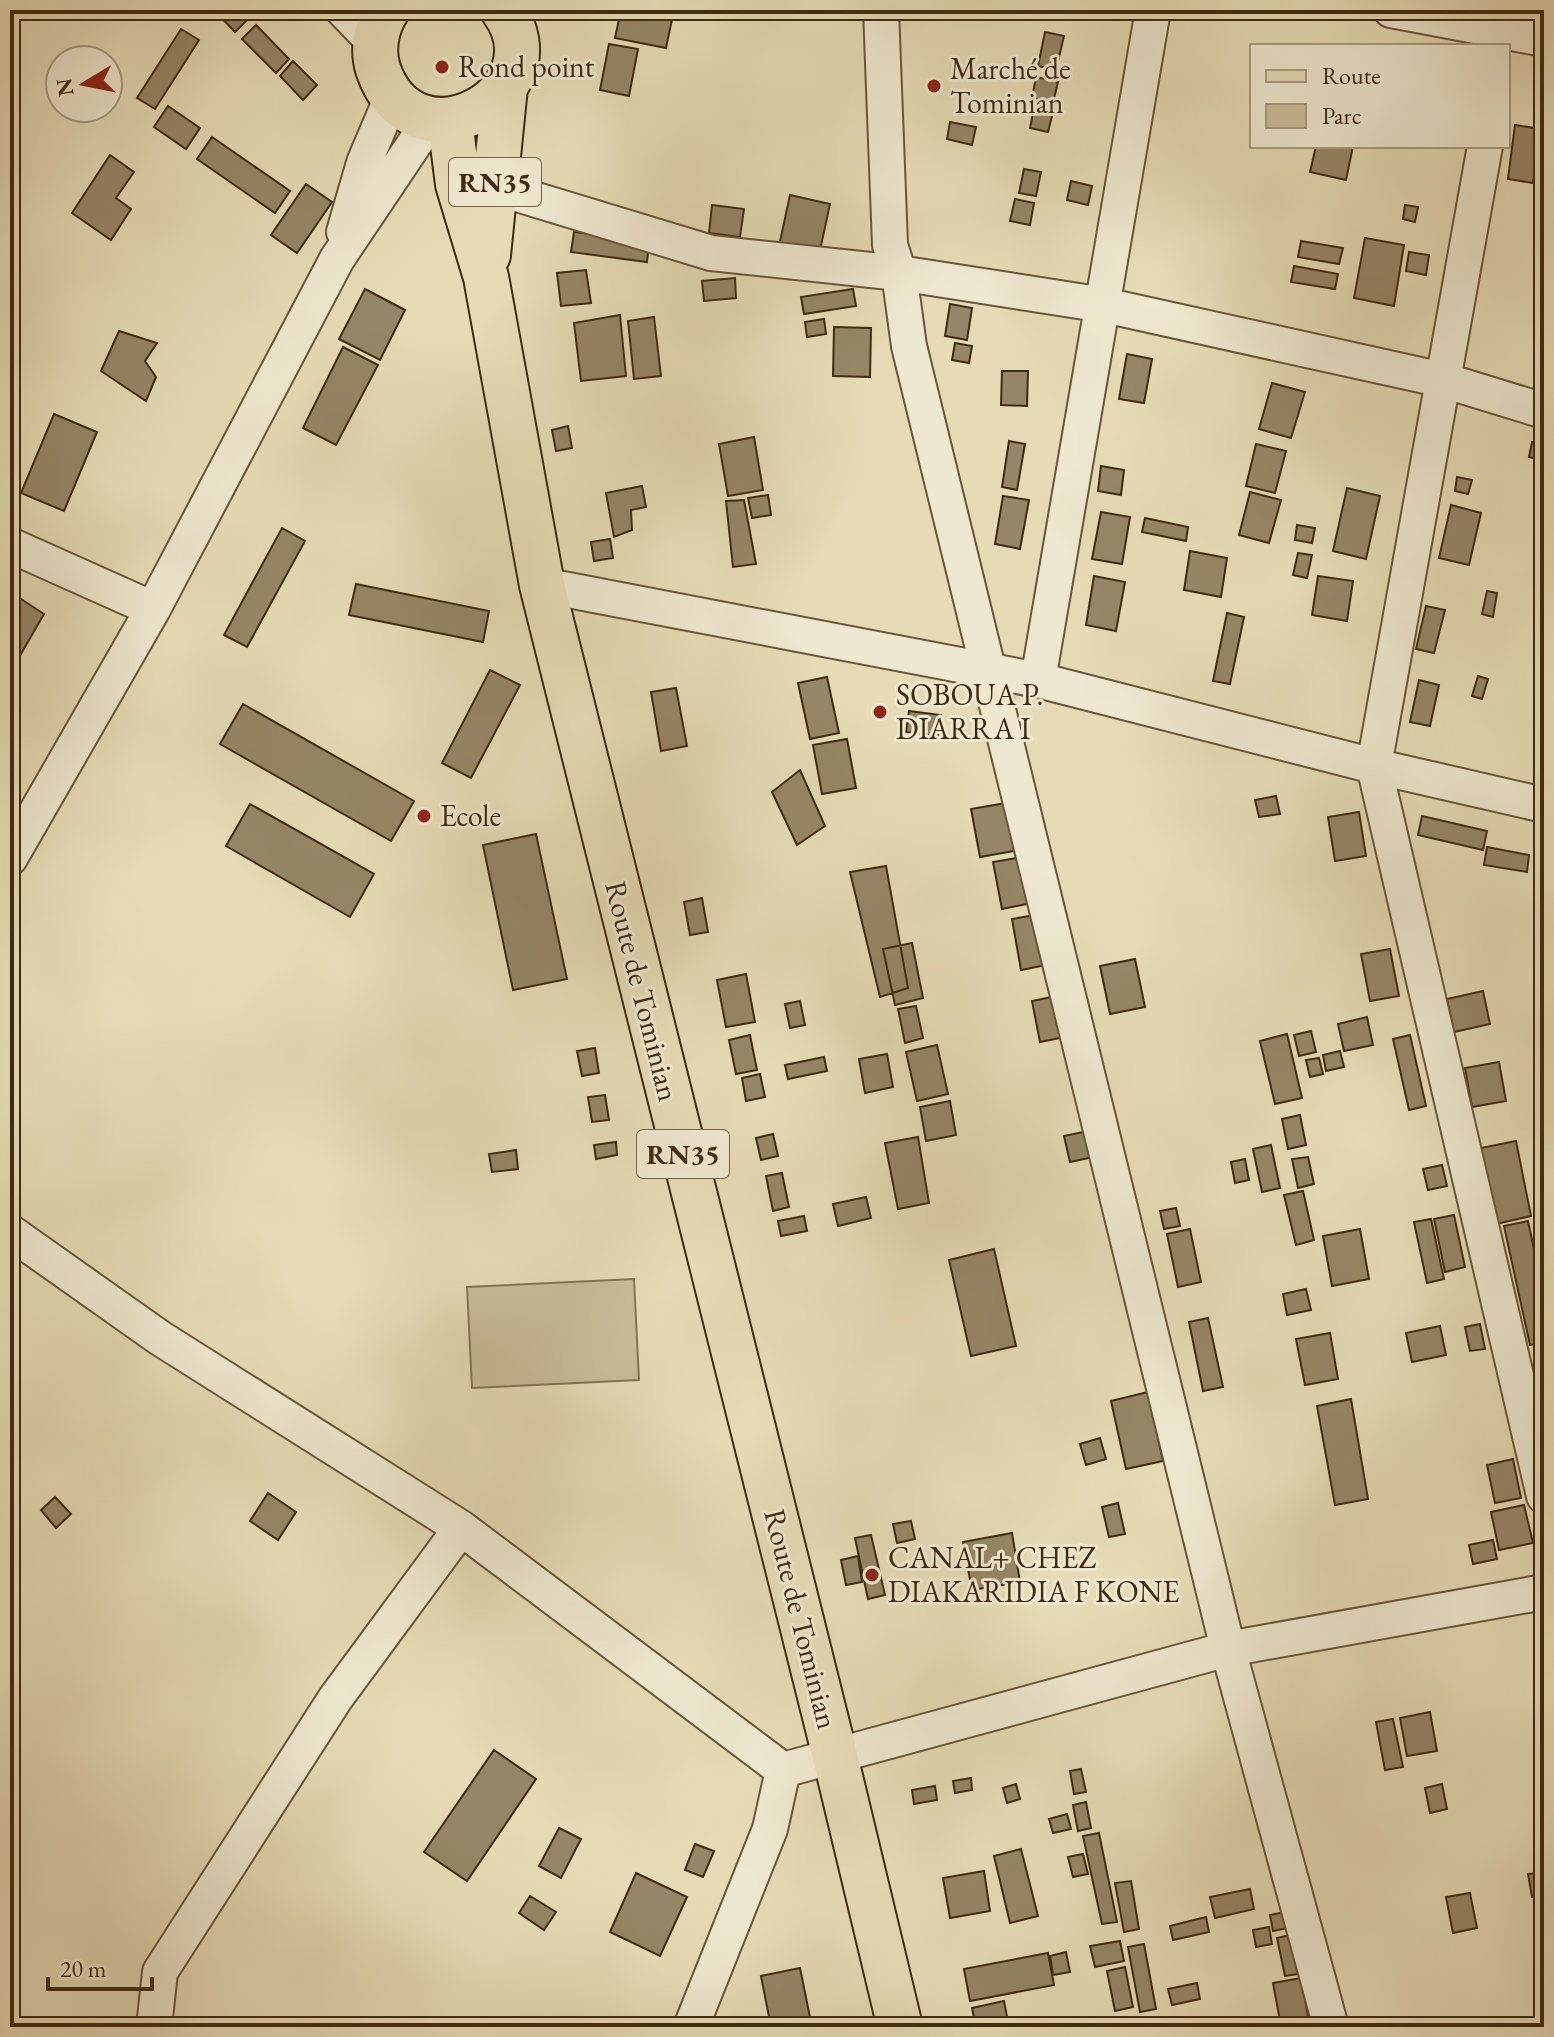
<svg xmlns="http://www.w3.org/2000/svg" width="1554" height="2037" font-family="'EB Garamond',serif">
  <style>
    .green { fill: #cabd9a; stroke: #857456; stroke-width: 2 }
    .building { fill: #968667; stroke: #402a11; stroke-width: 2 }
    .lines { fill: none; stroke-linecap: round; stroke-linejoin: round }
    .minor-casing { stroke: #6a563a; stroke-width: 38 }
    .major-casing { stroke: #402a11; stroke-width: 48 }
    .minor { stroke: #efe8d0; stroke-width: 34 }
    .major { stroke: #e6dbb6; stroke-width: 44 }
    .poi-dot { fill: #8f2418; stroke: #efe8d0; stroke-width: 3 }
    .labels { text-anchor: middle; stroke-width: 6; stroke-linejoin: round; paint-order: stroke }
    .shield { fill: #efe8d0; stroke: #74634a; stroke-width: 2 }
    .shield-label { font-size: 28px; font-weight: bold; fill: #402a11 }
    .poi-label { font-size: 30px; fill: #402a11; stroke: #efe8d0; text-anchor: start }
    .street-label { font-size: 30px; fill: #402a11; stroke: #efe8d0 }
  </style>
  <rect width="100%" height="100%" fill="#e6dbb6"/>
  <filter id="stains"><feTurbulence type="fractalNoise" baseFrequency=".0025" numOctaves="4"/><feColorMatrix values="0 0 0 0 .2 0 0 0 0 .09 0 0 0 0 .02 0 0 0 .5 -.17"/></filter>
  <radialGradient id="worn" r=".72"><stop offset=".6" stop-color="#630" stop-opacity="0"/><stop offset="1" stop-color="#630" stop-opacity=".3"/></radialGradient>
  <!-- green -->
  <path class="green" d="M634,1279L639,1380L472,1388L467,1287Z"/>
  <!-- building -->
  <path class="building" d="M214,10H246L251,16L235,32Z
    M621,10H674L666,48L615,38Z
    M256,25L289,59L276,73L242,39Z
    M181,29L199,40L155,109L137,98Z
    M1045,32L1064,36L1056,70L1038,66Z
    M609,44L638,49L629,96L600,90Z
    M293,61L317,85L303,100L280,76Z
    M1036,77L1058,82L1053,103L1032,98Z
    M168,106L200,128L186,149L154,127Z
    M1034,108L1053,112L1048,132L1030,128Z
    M950,122L976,127L972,145L947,139Z
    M1515,125L1541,129L1533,183L1508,179Z
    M212,137L290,191L275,213L197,159Z
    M1316,146H1353L1346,180L1310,172Z
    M110,155L134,172L116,198L131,209L111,240L72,213Z
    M1024,169L1041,172L1036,196L1019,193Z
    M1071,181L1092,186L1088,205L1067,200Z
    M306,184L332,202L297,253L271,235Z
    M790,195L830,204L819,255L779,246Z
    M1015,199L1034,203L1030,225L1010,221Z
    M712,205L744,209L740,237L709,233Z
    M1405,205L1418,207L1415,222L1403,219Z
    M574,232L649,241L647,262L571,252Z
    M1365,238L1404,245L1394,306L1354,298Z
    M1301,241L1343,248L1339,264L1298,257Z
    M1409,252L1429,255L1426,275L1406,271Z
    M1294,266L1338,274L1335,289L1291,282Z
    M586,270L591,303L561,306L557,273Z
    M735,278L736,298L704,301L702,281Z
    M365,289L405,310L380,360L339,339Z
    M853,289L856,306L804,314L801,297Z
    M950,304L972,308L967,340L945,336Z
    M620,315L626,376L581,381L574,323Z
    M654,317L661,376L634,379L628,321Z
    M824,319L826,334L807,337L805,322Z
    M834,327L871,328L870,377L833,376Z
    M119,331L157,343L145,361L156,377L146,401L101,371Z
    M955,343L972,346L969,363L952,360Z
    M343,347L378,365L336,445L303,428Z
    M1127,354L1152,359L1144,403L1119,399Z
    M1002,371H1028L1027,406L1001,405Z
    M1272,383L1305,392L1291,438L1259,429Z
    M54,414L97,432L64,511L21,493Z
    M568,426L572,448L556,451L552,430Z
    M754,437L763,490L728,496L719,444Z
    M1009,441L1025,444L1017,490L1002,487Z
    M1532,442L1544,444V461L1529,457Z
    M1256,444L1286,451L1275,493L1246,486Z
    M1101,466L1124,470L1121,495L1098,491Z
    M1457,477L1472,480L1468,494L1455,491Z
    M642,486L646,507L631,510L632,530L614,537L606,493Z
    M1347,488L1380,496L1366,559L1333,551Z
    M1250,492L1281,500L1269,543L1239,535Z
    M768,495L771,515L752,518L748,498Z
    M1003,496L1029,500L1020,549L995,544Z
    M744,500L756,564L733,567L726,501Z
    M1451,505L1481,513L1469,565L1439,558Z
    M1101,512L1130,517L1122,564L1092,559Z
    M1145,518L1188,527L1186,541L1142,532Z
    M1297,525L1315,528L1312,543L1295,540Z
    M282,528L305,541L247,647L224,635Z
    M610,539L613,558L594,561L591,542Z
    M1190,551L1227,558L1221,597L1184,590Z
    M1298,553L1312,555L1307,578L1293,575Z
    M1094,576L1125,582L1116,631L1086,625Z
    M1318,576L1353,581L1347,621L1312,615Z
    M356,584L489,611L483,642L349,615Z
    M1487,591L1497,593L1493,617L1482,614Z
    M18,597L44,614L10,673V611Z
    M1426,606L1445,610L1434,653L1416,649Z
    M1227,613L1244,617L1230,684L1213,681Z
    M490,670L520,685L471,778L442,763Z
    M1478,676L1488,679L1482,699L1472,696Z
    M827,677L839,733L810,739L798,683Z
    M1419,680L1439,685L1430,726L1410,722Z
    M676,688L687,746L661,751L651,692Z
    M243,704L414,801L391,841L220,744Z
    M909,711L941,715L938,736L906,732Z
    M847,739L856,788L822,794L813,745Z
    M800,770L825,826L797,845L772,792Z
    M1276,796L1280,814L1259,817L1255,800Z
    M1006,803L1014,851L980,857L971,809Z
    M250,804L374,874L350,917L226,846Z
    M1359,812L1366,856L1335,861L1328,817Z
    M1422,816L1487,831L1483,850L1418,835Z
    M536,834L567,979L513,990L483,845Z
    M1487,847L1529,855L1527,872L1484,865Z
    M1029,856L1037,902L1002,909L993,862Z
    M886,866L908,988L880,997L850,872Z
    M702,898L708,932L690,935L684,902Z
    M1042,914L1051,964L1021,970L1012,919Z
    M912,943L923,998L895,1005L883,949Z
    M1390,949L1399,996L1370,1001L1361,954Z
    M1135,959L1145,1007L1110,1014L1100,966Z
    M746,974L755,1022L726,1027L717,980Z
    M1483,991L1490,1024L1454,1032L1447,999Z
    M1062,995L1070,1036L1040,1042L1032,1001Z
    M800,1001L805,1025L790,1028L785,1004Z
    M916,1006L923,1038L905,1043L898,1009Z
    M1367,1017L1373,1045L1344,1051L1338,1024Z
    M1311,1031L1316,1052L1299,1056L1294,1035Z
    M1287,1034L1302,1098L1275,1104L1260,1041Z
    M750,1035L757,1070L736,1074L729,1040Z
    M1410,1035L1426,1106L1409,1110L1393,1039Z
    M937,1045L948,1094L917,1101L906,1052Z
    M595,1048L599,1073L582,1076L577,1051Z
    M1340,1051L1344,1067L1326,1071L1323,1055Z
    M887,1054L893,1087L865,1093L859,1059Z
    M824,1057L827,1071L788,1079L785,1065Z
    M1319,1058L1323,1074L1310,1077L1306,1060Z
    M1499,1062L1506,1101L1472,1107L1465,1068Z
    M760,1074L765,1097L746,1101L742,1078Z
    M605,1095L609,1120L592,1122L588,1097Z
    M950,1101L956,1135L926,1141L920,1107Z
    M1300,1115L1306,1145L1288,1149L1282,1119Z
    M1093,1130L1098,1156L1070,1162L1064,1136Z
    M773,1134L778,1156L761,1160L756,1138Z
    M918,1137L929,1203L898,1209L885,1143Z
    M1516,1141L1531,1216L1496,1224L1481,1148Z
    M616,1142L617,1155L596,1159L594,1145Z
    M1271,1145L1280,1188L1262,1192L1253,1149Z
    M516,1150L518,1169L492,1172L489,1154Z
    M1308,1157L1314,1184L1298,1188L1292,1159Z
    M1245,1159L1249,1180L1235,1183L1231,1162Z
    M1442,1165L1447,1186L1428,1190L1423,1169Z
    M782,1173L789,1207L773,1211L766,1176Z
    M1303,1191L1314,1240L1296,1245L1284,1195Z
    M866,1197L871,1218L838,1226L833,1204Z
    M1176,1208L1180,1226L1164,1229L1160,1211Z
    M1454,1215L1465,1267L1445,1272L1434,1219Z
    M804,1216L807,1231L781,1236L778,1221Z
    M1431,1219L1444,1279L1427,1283L1414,1222Z
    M1528,1221L1544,1296V1343L1530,1345L1504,1226Z
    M1190,1229L1201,1282L1178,1287L1167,1234Z
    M1360,1229L1369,1279L1332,1286L1323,1236Z
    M994,1249L1016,1346L971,1356L949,1260Z
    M1306,1289L1311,1310L1287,1315L1283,1294Z
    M1208,1318L1223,1387L1203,1391L1189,1322Z
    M1480,1324L1485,1349L1470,1351L1465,1327Z
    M1440,1326L1446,1355L1412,1362L1406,1333Z
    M1330,1333L1338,1379L1305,1385L1296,1339Z
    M1148,1392L1163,1461L1126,1469L1111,1401Z
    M1351,1399L1368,1499L1335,1505L1317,1406Z
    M1100,1438L1106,1459L1086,1465L1080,1444Z
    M1513,1459L1521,1498L1495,1503L1487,1465Z
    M268,1493L296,1512L278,1540L250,1521Z
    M55,1497L71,1514L56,1528L41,1510Z
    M1118,1503L1125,1534L1109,1537L1102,1507Z
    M1524,1505L1533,1543L1499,1550L1491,1512Z
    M911,1521L915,1539L897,1543L893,1524Z
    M1012,1533L1020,1582L972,1590L963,1542Z
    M871,1535L885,1595L868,1599L855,1538Z
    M1493,1540L1497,1559L1473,1564L1469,1545Z
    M858,1556L862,1582L846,1585L841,1560Z
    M1430,1712L1437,1751L1407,1756L1400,1718Z
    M1393,1719L1403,1767L1385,1770L1376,1722Z
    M494,1750L536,1779L467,1881L424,1852Z
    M1081,1769L1086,1792L1074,1794L1070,1771Z
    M971,1778L972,1790L955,1793L953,1781Z
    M1016,1784L1020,1799L1007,1803L1003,1788Z
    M1442,1784L1447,1809L1430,1813L1425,1788Z
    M935,1786L937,1800L914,1804L912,1790Z
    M1086,1802L1091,1828L1078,1831L1073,1805Z
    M1067,1814L1071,1829L1053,1833L1049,1819Z
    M559,1828L581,1839L561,1878L539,1866Z
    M1099,1833L1117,1922L1102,1924L1083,1836Z
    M695,1844L714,1851L703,1877L685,1870Z
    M1021,1849L1038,1916L1010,1923L994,1856Z
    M1083,1854L1088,1874L1073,1877L1068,1857Z
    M984,1871L990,1911L950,1918L943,1878Z
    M1544,1872V1895L1532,1897L1528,1874Z
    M636,1873L687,1897L660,1956L610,1932Z
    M1131,1881L1139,1929L1124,1932L1115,1883Z
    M1250,1889L1254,1909L1215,1918L1210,1897Z
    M1470,1893L1477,1928L1453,1933L1446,1897Z
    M530,1896L556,1912L544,1930L519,1913Z
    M1285,1912L1288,1928L1273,1931L1270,1915Z
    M1206,1917L1209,1932L1173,1940L1170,1926Z
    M1269,1927L1272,1944L1256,1947L1253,1930Z
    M1290,1935L1298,1974L1285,1976L1277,1938Z
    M1120,1941L1124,1961L1095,1967L1090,1946Z
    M1144,1944L1156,2009L1140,2012L1128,1947Z
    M1066,1952L1070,1972L1053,1975L1050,1956Z
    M1048,1953L1054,1985L970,2001L964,1969Z
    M1125,1967L1133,2007L1115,2011L1107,1971Z
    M800,1968L812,2027H771L761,1976Z
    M1301,1978L1309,2021L1281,2026L1273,1983Z
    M1197,1983L1200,1999L1172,2005L1168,1989Z
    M1004,2001L1009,2027H976L972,2008Z"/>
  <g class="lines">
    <!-- minor casing -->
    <g class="minor-casing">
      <path id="minor" d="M343,10L375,43
        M881,10L890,245L899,273L909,346L1228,1649L1331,2027
        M1391,10L1544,39
        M1485,146L1374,766L1544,1496
        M494,187L711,253L899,273L1104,305L1443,380L1544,411
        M344,232L364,163L392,97
        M10,545L153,609
        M542,585L1038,680L1374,766L1544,805
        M1038,680L1153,10
        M10,858L153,609L337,259L431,119
        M10,1232L160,1338L461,1528L783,1770L1228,1649L1544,1592
        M154,2027L160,1972L335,1699L461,1528
        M691,2027L770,1829L783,1770"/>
    </g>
    <!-- major casing -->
    <g class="major-casing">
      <path id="major" d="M387,10C376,27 372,50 378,69C414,176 563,93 503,10
        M450,121L458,184L486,277L542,585L835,1756L900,2027
        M488,255L505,87"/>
    </g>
    <!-- minor -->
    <use href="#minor" class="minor"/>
    <!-- major -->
    <use href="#major" class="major"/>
  </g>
  <!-- markers -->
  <g class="poi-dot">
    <circle cx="442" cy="67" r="8"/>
    <circle cx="934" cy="86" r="8"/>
    <circle cx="880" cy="712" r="8"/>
    <circle cx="424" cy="816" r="8"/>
    <circle cx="872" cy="1575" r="8"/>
  </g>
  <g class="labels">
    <!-- shield labels -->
    <g class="shield">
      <rect x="449" y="158" width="92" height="48" rx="6"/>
      <rect x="637" y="1130" width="92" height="48" rx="6"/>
    </g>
    <g class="shield-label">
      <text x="495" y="192">RN35</text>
      <text x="683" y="1164">RN35</text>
    </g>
    <!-- poi labels -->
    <g class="poi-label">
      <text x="458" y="77">Rond point</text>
      <text x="950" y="79">Marché de<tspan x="950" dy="34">Tominian</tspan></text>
      <text x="896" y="705">SOBOUA P.<tspan x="896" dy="34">DIARRA I</tspan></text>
      <text x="440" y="826">Ecole</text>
      <text x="888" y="1568">CANAL+ CHEZ<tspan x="888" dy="34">DIAKARIDIA F KONE</tspan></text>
    </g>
    <!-- street labels -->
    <g class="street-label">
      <text transform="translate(642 991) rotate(76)" y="10">Route de Tominian</text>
      <text transform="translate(801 1619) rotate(76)" y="10">Route de Tominian</text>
    </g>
  </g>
  <!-- margin -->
  <rect width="1554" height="2037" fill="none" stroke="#e6dbb6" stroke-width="40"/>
  <rect x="12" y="12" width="1530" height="2013" fill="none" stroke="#402a11" stroke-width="4"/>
  <rect x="20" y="20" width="1514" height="1997" fill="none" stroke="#402a11" stroke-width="2"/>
  <!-- legend -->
  <rect x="1250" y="44" width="260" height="104" fill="#efe8d0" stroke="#a99c84" stroke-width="2"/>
  <rect x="1266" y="70" width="40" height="12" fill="#e6dbb6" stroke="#a99c84" stroke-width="2"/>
  <text x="1322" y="84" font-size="24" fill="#402a11">Route</text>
  <rect x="1266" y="104" width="40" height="24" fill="#cabd9a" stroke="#a99c84" stroke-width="2"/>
  <text x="1322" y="124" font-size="24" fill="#402a11">Parc</text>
  <!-- north arrow -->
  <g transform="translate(84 84) rotate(260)"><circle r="38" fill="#efe8d0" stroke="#a99c84" stroke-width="2"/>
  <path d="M0-6L14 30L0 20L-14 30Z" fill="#8f2418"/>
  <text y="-12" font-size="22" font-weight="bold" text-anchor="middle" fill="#402a11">N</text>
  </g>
  <!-- scale -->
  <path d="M48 1977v12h104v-12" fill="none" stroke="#402a11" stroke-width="4"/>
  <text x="60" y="1977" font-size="24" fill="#402a11" stroke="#efe8d0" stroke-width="6" paint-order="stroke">20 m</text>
  <rect width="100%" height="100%" filter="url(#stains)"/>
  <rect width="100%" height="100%" fill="url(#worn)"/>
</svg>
